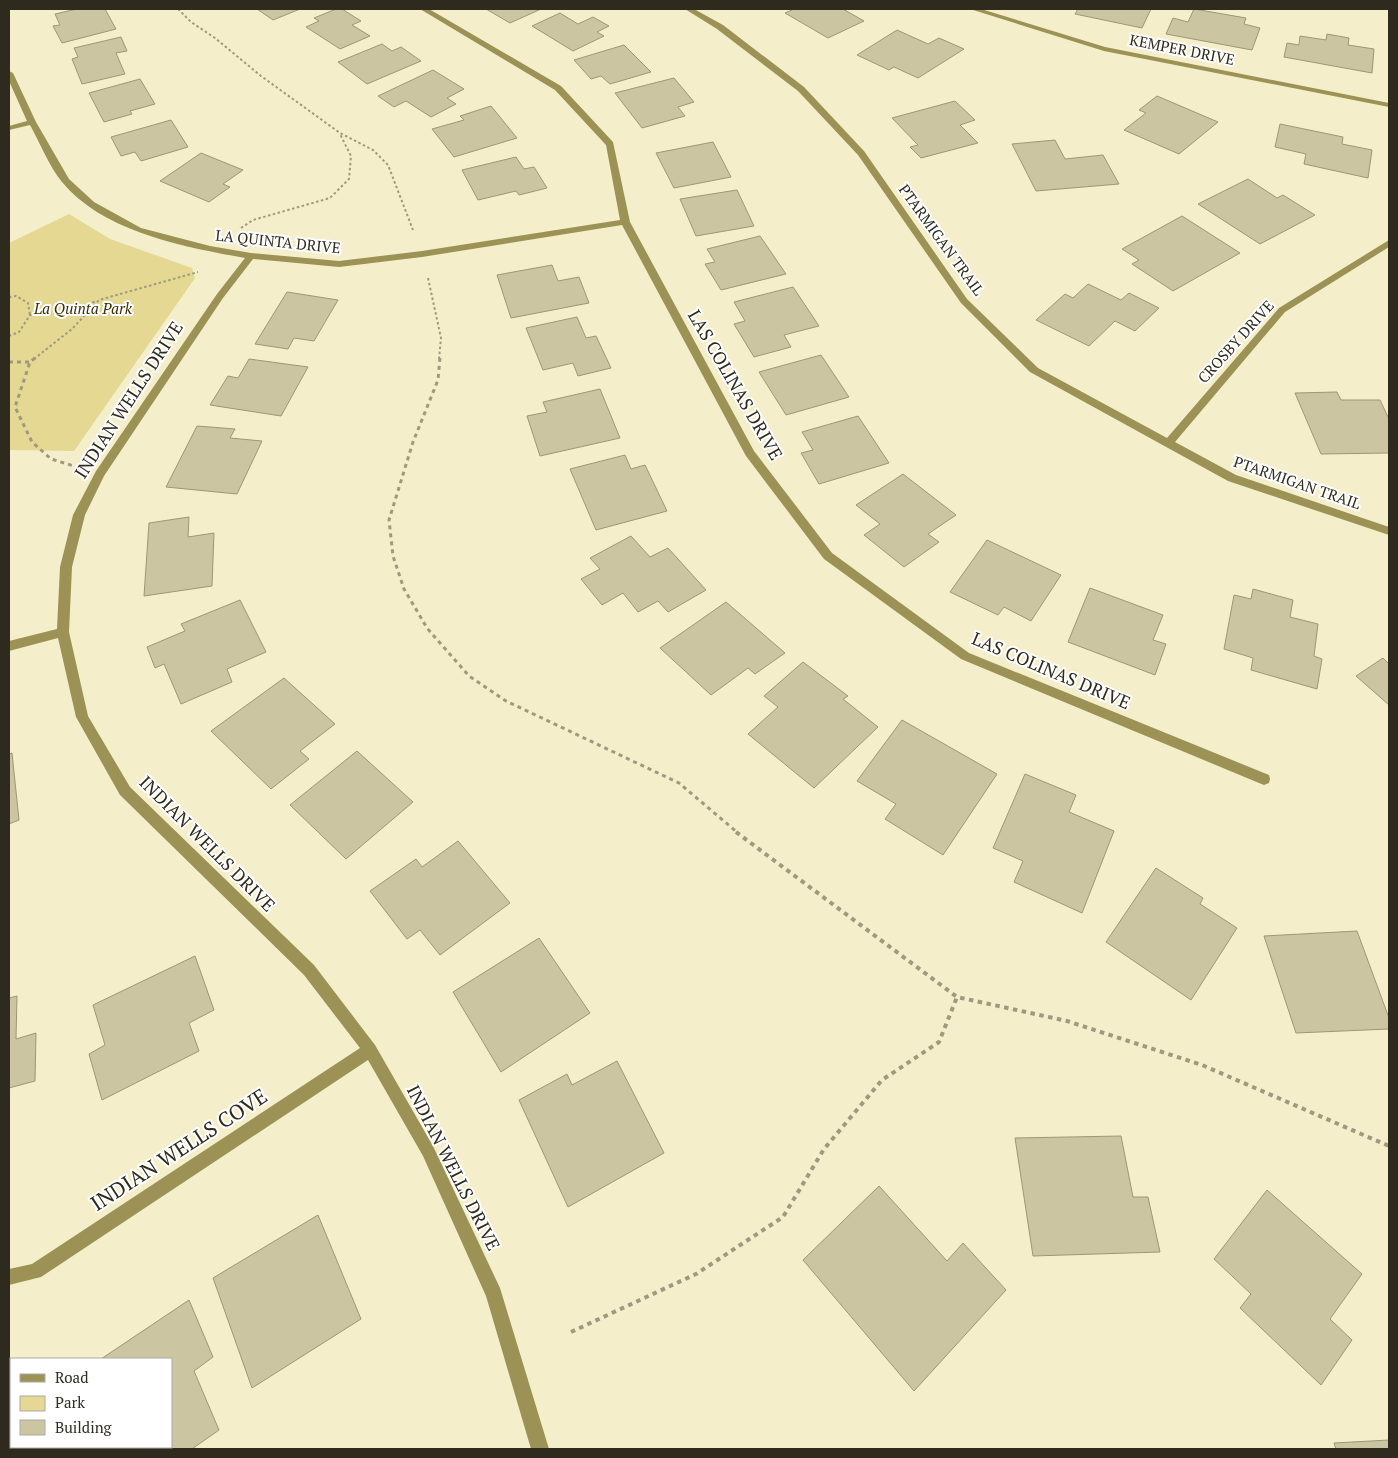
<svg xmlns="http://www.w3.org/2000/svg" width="1398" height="1458" font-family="'PT Serif',serif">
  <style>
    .green { fill: #e4d893 }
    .building { fill: #cbc5a2; stroke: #9c9775 }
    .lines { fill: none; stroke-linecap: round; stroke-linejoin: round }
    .path-far2 { stroke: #9e997f; stroke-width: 2; stroke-dasharray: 2.5 2.5; stroke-linecap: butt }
    .path-far1 { stroke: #9e997f; stroke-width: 3; stroke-dasharray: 4 4; stroke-linecap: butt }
    .path { stroke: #9e997f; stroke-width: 4; stroke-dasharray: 4.5 4.5; stroke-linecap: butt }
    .minor { fill: #9c9255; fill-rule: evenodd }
    .labels { text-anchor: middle; stroke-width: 4; stroke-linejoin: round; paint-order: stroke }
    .far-street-label { font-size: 15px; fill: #2e2b1e; stroke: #fff }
    .far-park-label { font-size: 15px; font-style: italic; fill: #383003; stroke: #fff }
    .street-label { font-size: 18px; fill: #2e2b1e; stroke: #fff }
    .near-street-label { font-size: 21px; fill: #2e2b1e; stroke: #fff }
  </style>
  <rect width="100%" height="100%" fill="#f4efca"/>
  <!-- green -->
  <path class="green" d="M69,214L110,239L192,268L195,278L74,451L9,450V243Z"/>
  <!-- building -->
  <path class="building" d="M77,9H105L116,29L62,43L53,26L60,25L55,14Z
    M257,9H300L273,20Z
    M336,9H342L361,21L352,25L370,36L340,49L306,27L319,21L314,18Z
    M486,9H541L510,23Z
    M794,9H843L864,21L828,38L785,13Z
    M1078,9H1151L1142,28L1075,14Z
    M1194,9L1246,18L1244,24L1260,28L1252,50L1166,34L1173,18L1188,22Z
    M560,13L578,24L593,17L609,26L597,32L604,36L573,51L532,26Z
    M897,30L928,44L939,38L964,49L918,78L894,67L889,70L857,55Z
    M1327,34L1349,38L1348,45L1374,49L1372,73L1284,57L1287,43L1299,45L1300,36L1326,40Z
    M121,37L127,51L116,53L125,74L82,84L72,59L78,57L74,48Z
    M382,44L392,51L401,47L421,61L367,84L338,62Z
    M624,45L651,72L610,84L601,76L591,79L574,60Z
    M433,70L464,89L447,98L456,104L431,117L406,101L394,107L378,96Z
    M674,78L694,102L678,107L685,116L642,128L615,93Z
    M140,79L155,104L130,111L132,114L104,122L89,93Z
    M1157,96L1218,122L1179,154L1124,130L1146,113L1139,110Z
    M955,101L975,120L960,125L978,143L921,158L910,147L918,145L892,118Z
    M491,106L517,138L454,157L432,129L464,120L460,116Z
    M171,120L188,147L141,161L135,152L121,156L111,137Z
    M1280,124L1343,137L1342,144L1372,150L1368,178L1304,164L1306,154L1275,147Z
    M1055,140L1065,159L1103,155L1119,184L1036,191L1012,144Z
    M713,142L731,177L674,188L656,153Z
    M201,153L243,170L223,184L230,187L209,202L160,181Z
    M516,157L524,169L534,167L547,188L519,195L516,191L478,200L462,170Z
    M1248,179L1277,198L1283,195L1315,215L1260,244L1198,204Z
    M737,190L754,226L696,236L680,199Z
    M1182,216L1240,253L1173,291L1132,264L1139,260L1122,249Z
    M760,236L786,274L721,290L705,264L715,262L707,249Z
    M552,265L558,281L579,277L589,303L511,318L497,275Z
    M1088,284L1121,300L1129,293L1159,308L1135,331L1115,321L1089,346L1036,320L1065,294L1073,298Z
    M793,287L819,326L784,335L791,347L754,357L734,324L745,321L734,302Z
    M287,292L338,300L314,341L294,338L288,349L255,344Z
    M577,317L586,338L596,336L611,368L578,376L573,363L543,370L526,328Z
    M821,355L849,397L786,415L759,372Z
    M249,359L308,367L281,416L210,405L228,376L238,378Z
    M600,389L620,438L540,456L527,416L547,412L543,402Z
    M1337,392L1341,400H1380L1389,419V453L1321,454L1295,393Z
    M858,416L889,463L819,484L801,453L813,450L802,432Z
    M197,426L235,429L230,438L262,441L237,494L166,487Z
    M625,455L631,469L645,465L667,511L596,530L570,469Z
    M903,474L956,515L928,534L939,542L904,567L864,535L880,524L856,505Z
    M189,517L188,537L214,533L212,586L144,596L149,523Z
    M631,536L650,557L668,548L706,590L668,612L658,601L638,612L623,593L602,605L581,579L600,569L590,558Z
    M987,540L1061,575L1031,621L1004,607L998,615L950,592Z
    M1090,588L1163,615L1153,640L1166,644L1155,675L1068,642Z
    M1253,589L1293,600L1290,617L1318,624L1314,656L1322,659L1317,689L1251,670L1253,658L1224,649L1234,595L1251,599Z
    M240,600L266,652L227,669L232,682L181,704L164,664L155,668L147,647L185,631L181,624Z
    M726,602L785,653L755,674L748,668L711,695L660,648Z
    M1383,658L1389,664V705L1356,676Z
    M803,662L848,696L843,699L878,727L814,788L748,734L778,707L764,696Z
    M284,678L335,724L300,751L309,759L271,789L211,731Z
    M902,720L997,774L943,855L885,819L896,804L857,781Z
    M357,751L413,802L346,859L290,805Z
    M12,753L19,820L9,824V754Z
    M1025,774L1076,795L1069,812L1114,831L1082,913L1014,882L1023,861L993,848Z
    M458,841L510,903L440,955L420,930L407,939L370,891L416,859L422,867Z
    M1156,868L1203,898L1200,904L1237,928L1191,1000L1106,942Z
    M1357,931L1389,1018V1029L1296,1033L1264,936Z
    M539,938L590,1013L501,1072L453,992Z
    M195,956L214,1010L189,1023L199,1051L102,1100L89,1054L105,1045L93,1005Z
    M17,996L16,1039L36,1033L35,1081L9,1088V998Z
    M617,1061L664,1153L568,1207L519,1100L567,1074L572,1085Z
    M1121,1136L1133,1197H1148L1160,1252L1033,1256L1015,1138Z
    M879,1186L947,1261L963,1243L1006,1290L914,1391L803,1260Z
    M1267,1190L1362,1274L1330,1319L1352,1340L1321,1385L1240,1308L1251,1294L1214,1259Z
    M318,1215L361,1319L252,1388L213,1278Z
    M189,1300L213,1357L194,1371L219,1430L192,1449H78L77,1447H171V1359H101Z
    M11,1438V1447H34L35,1449H9V1439Z
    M1389,1440V1449H1336L1334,1443Z"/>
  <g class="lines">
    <!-- path-far2 -->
    <path class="path-far2" d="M178,9L191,22L215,38L261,76L340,133L373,150L388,165L413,230
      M241,228L253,220L330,198L349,179L351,156L340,134
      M428,278L441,338L439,359
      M9,297L16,296L28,303L30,315
      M9,336L19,332L30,315L59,313L97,301
      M34,359L72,329L99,300L198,272"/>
    <!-- path-far1 -->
    <path class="path-far1" d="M35,358L30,362L15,407L32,442L51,459L74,466
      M440,358L438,380L413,442L389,520L393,556L404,589L427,628L469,676L506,701L679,783L738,833
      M9,362H30"/>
    <!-- path -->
    <path class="path" d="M736,832L957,997L1067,1021L1202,1065L1389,1146
      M571,1332L696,1274L783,1217L824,1149L882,1080L939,1042L957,997"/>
    <!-- minor -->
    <path class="minor" d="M420,9H429L561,86L613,142L630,222L754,451L832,553L969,653L1269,775L1270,779L1269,783L1264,785L1259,783L961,659L824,559L746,456L622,225L422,257L339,267L253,259L223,298L104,476L85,515L72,567L69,632L88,716L130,787L314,965L375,1045L433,1146L500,1288L549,1449H531L486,1296L423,1156L368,1060L41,1277L9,1285V1269L32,1264L360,1048L304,975L120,795L76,717L58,638L9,651V641L57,629L60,567L73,515L96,471L217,294L245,258C184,247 103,232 62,182C49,166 40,143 30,125L9,130V126L27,121L9,81V71L13,73L36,122L69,179L94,202L141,228L210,246L251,253L339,261L422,251L620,220L606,145L555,90Z
      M685,9H694L723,25L804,87L864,151L967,299L1038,368L1167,438L1279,308L1389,240V247L1285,312L1175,442L1236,475L1389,527V535L1228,481L1030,372L961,303L858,155L798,91L717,29Z
      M970,9H981L1105,47L1389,103V107L1104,51Z"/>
  </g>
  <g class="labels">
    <!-- far-street labels -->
    <g class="far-street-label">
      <text transform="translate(1182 50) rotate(11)" y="5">KEMPER DRIVE</text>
      <text transform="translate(941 240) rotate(54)" y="5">PTARMIGAN TRAIL</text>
      <text transform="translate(278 242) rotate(6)" y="5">LA QUINTA DRIVE</text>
      <text transform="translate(1236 342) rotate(-48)" y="5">CROSBY DRIVE</text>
      <text transform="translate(1297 483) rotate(19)" y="5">PTARMIGAN TRAIL</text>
    </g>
    <!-- far-park labels -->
    <g class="far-park-label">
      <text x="83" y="314">La Quinta Park</text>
    </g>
    <!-- street labels -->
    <g class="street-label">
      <text transform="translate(735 385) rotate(60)" y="6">LAS COLINAS DRIVE</text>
      <text transform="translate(129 400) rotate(-57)" y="6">INDIAN WELLS DRIVE</text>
      <text transform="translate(1051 671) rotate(23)" y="6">LAS COLINAS DRIVE</text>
      <text transform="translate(207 844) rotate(45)" y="6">INDIAN WELLS DRIVE</text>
      <text transform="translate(453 1168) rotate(63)" y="6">INDIAN WELLS DRIVE</text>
    </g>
    <!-- near-street labels -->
    <g class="near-street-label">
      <text transform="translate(179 1150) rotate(-33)" y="7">INDIAN WELLS COVE</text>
    </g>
  </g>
  <!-- border -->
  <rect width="1398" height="1458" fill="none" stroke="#2e2b1e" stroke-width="20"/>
  <!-- legend -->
  <rect x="10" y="1358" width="162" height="90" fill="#ffffff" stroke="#abaaa5"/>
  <rect x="20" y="1374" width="25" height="8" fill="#9c9255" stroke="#abaaa5"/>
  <text x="55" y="1383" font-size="15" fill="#2e2b1e">Road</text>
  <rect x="20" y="1396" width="25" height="15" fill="#e4d893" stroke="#abaaa5"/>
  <text x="55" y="1408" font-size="15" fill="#2e2b1e">Park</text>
  <rect x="20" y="1420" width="25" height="15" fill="#cbc5a2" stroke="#abaaa5"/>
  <text x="55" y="1433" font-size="15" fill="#2e2b1e">Building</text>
</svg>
